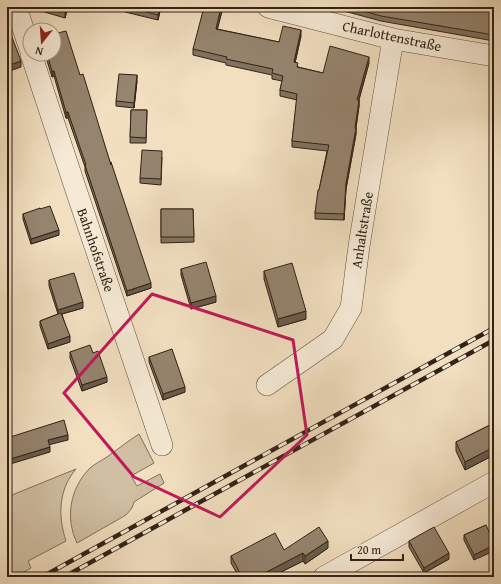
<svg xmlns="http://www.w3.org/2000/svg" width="501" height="584" font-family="'Gentium Book Plus',serif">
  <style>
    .green { fill: #d0bfa3; stroke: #80705c }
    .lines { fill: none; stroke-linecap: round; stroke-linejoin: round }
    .minor-casing { stroke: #615140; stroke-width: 22 }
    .minor { stroke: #f6ead6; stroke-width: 21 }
    .rail-casing { stroke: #312215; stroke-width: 4.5 }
    .rail { stroke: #f6ead6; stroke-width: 3; stroke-dasharray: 9; stroke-linecap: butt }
    .wall { fill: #80725f; stroke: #312215 }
    .shaded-wall { fill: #685c4d; stroke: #312215 }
    .building { fill: #95846e; stroke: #312215 }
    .marked { fill: none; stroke: #c2185b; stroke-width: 3; stroke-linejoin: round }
    .labels { text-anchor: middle; stroke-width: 3; stroke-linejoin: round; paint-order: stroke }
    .street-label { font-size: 14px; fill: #312215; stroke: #f6ead6 }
  </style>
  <rect width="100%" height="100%" fill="#f1dfc0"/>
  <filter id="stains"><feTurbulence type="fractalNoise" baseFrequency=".005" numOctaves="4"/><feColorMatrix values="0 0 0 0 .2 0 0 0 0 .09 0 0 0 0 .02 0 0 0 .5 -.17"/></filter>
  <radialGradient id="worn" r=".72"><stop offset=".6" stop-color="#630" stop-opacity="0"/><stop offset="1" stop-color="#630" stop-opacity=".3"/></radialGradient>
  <!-- green -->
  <path class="green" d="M139,434L154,463L131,476L137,486L160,474L164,483L134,502L132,508L126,515L77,543C65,518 70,489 89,469C94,464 101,461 107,457C118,449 128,441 139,434Z
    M76,469C58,490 58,517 66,541L28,561L31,568L15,577H7V497Z"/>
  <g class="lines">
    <!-- minor casing -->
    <g class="minor-casing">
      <path id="minor" d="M16,7L30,49
        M268,7L393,39L494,56
        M31,54L76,190L162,445
        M267,385L333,339L351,308L359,246L393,39
        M324,577L494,482"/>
    </g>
    <!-- minor -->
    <use href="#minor" class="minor"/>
    <!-- rail casing -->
    <g class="rail-casing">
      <path id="rail" d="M42,577L494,328
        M64,577L494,340"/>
    </g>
    <!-- rail -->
    <use href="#rail" class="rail"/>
  </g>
  <!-- wall -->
  <path class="wall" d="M41,7H68L65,18L41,11Z
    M125,7H161L158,20L125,12Z
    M222,7V11L217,29L279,42L301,36L295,62L298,67L323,73L369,63L359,100V106L356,128V134L346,189L344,220L315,219V213L319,190L327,151L292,147V141L297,100L280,96V90L282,81L272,79V75L226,65V63L193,55V49Z
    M329,7H489L494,8V41L381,21Z
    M45,54H54L80,75L111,165L151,288L127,296L85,171V167L68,118H66L54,76L52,77Z
    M137,81L134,108L116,106V101Z
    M131,110H147L146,143H130Z
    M162,157L161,185L140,183V178Z
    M40,209L59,235L31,244L23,219V214Z
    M161,209H193L194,242L161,243Z
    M181,269L216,302L191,309L181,275Z
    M264,271L306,319L278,327L264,279Z
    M49,280L83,308L62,314L70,342L48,349L40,326V321L58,314L49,286Z
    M70,352L93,353L107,382L82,391L70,358Z
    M149,357L185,392L163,400L149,362Z
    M494,423V455L465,470L456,451V442Z
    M486,525L474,560L464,540V535Z
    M409,541L449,559L424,573L409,547Z
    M328,548L305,564L303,561L271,577H239L231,563V556L284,550Z"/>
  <!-- shaded-wall -->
  <path class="shaded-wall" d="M67,7H68L65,18V12Z
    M160,7H161L158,20V15Z
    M221,7H222V11L216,35V29Z
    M301,30V36L294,68V62Z
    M369,57V63L357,106V100Z
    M21,61V67L7,72V66Z
    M52,71H54V76L52,77Z
    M137,75V81L134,108V103Z
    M359,100V106L355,134V128Z
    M66,112H68V118H66Z
    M356,128V134L346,189L344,220L346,183Z
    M59,230V235L31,244V239Z
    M151,283V288L127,296V291Z
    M216,296V302L191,309V303Z
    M83,302V308L58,315V310Z
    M306,311V319L278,327V319Z
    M70,336V342L48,349V344Z
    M107,377V382L82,391V385Z
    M185,387V392L163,400V394Z
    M68,435V440L48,445V440Z
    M50,447V452L7,465V460Z
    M494,447V455L465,470V462Z
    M328,541V548L305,564V556Z
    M494,545V551L474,560V555Z
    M303,553V561L271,577H257Z
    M449,553V559L424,573V568Z"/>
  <!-- building -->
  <path class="building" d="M47,7H67L65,12Z
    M127,7H160L158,15Z
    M204,7H221L216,29L279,42L283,26L301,30L294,62L298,63L297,67L323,73L330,46L369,57L357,100H359L355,128H356L346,183L344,214L315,213L318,190H319L329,145L292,141L297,94L280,90L283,76L272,73L273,69L226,59L227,57L193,49Z
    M349,7H489L494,8V35L381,16Z
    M66,31L80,75L83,74L111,165V162L151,283L127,291L85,165H86L68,112H66L54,71H52L47,54H54V34Z
    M10,32L21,61L7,66V33Z
    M119,74L137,75L134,103L116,101Z
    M131,110H147L146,138L130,137Z
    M142,150L162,151L161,179L140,178Z
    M50,206L59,230L31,239L23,214L40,208V209Z
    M161,209H193L194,237H161Z
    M206,262L216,296L191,303L181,269Z
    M292,263L306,311L278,319L264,271Z
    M74,273L83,302L58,310L49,280Z
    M61,313L70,336L48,344L40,321Z
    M90,345L93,353L98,351L107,377L82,385L70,352Z
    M172,349L185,387L163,394L149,357Z
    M64,420L68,435L48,440L50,447L7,460V438Z
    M494,423V447L465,462L456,442Z
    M486,525L494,543V545L474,555L464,535Z
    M319,527L328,541L305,556L303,553L257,577H242L231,556L275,533L284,550Z
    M434,527L449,553L424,568L409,541Z"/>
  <!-- marked area -->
  <path class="marked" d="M152,294L293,340L307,435L220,517L134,477L64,393Z"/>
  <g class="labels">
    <!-- street labels -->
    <g class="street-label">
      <text transform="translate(392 36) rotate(12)" y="5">Charlottenstraße</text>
      <text transform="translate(362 230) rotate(-81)" y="5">Anhaltstraße</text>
      <text transform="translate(96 250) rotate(71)" y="5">Bahnhofstraße</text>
    </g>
  </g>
  <!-- margin -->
  <rect width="501" height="584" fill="none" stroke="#f1dfc0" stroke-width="24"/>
  <rect x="8" y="8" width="485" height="568" fill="none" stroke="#312215" stroke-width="2"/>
  <rect x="12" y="12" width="477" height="560" fill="none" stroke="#312215"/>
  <!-- north arrow -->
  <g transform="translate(42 42) rotate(197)"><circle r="19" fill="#f6ead6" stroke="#a79a89"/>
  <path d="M0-3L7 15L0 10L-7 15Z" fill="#8f2418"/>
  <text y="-6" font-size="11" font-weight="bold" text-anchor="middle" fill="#312215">N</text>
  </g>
  <!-- scale -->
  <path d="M351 554v6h52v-6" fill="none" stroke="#312215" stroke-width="2"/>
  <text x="357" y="554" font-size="12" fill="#312215" stroke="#f6ead6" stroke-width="3" paint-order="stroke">20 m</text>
  <rect width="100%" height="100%" filter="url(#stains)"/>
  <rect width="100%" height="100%" fill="url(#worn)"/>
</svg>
